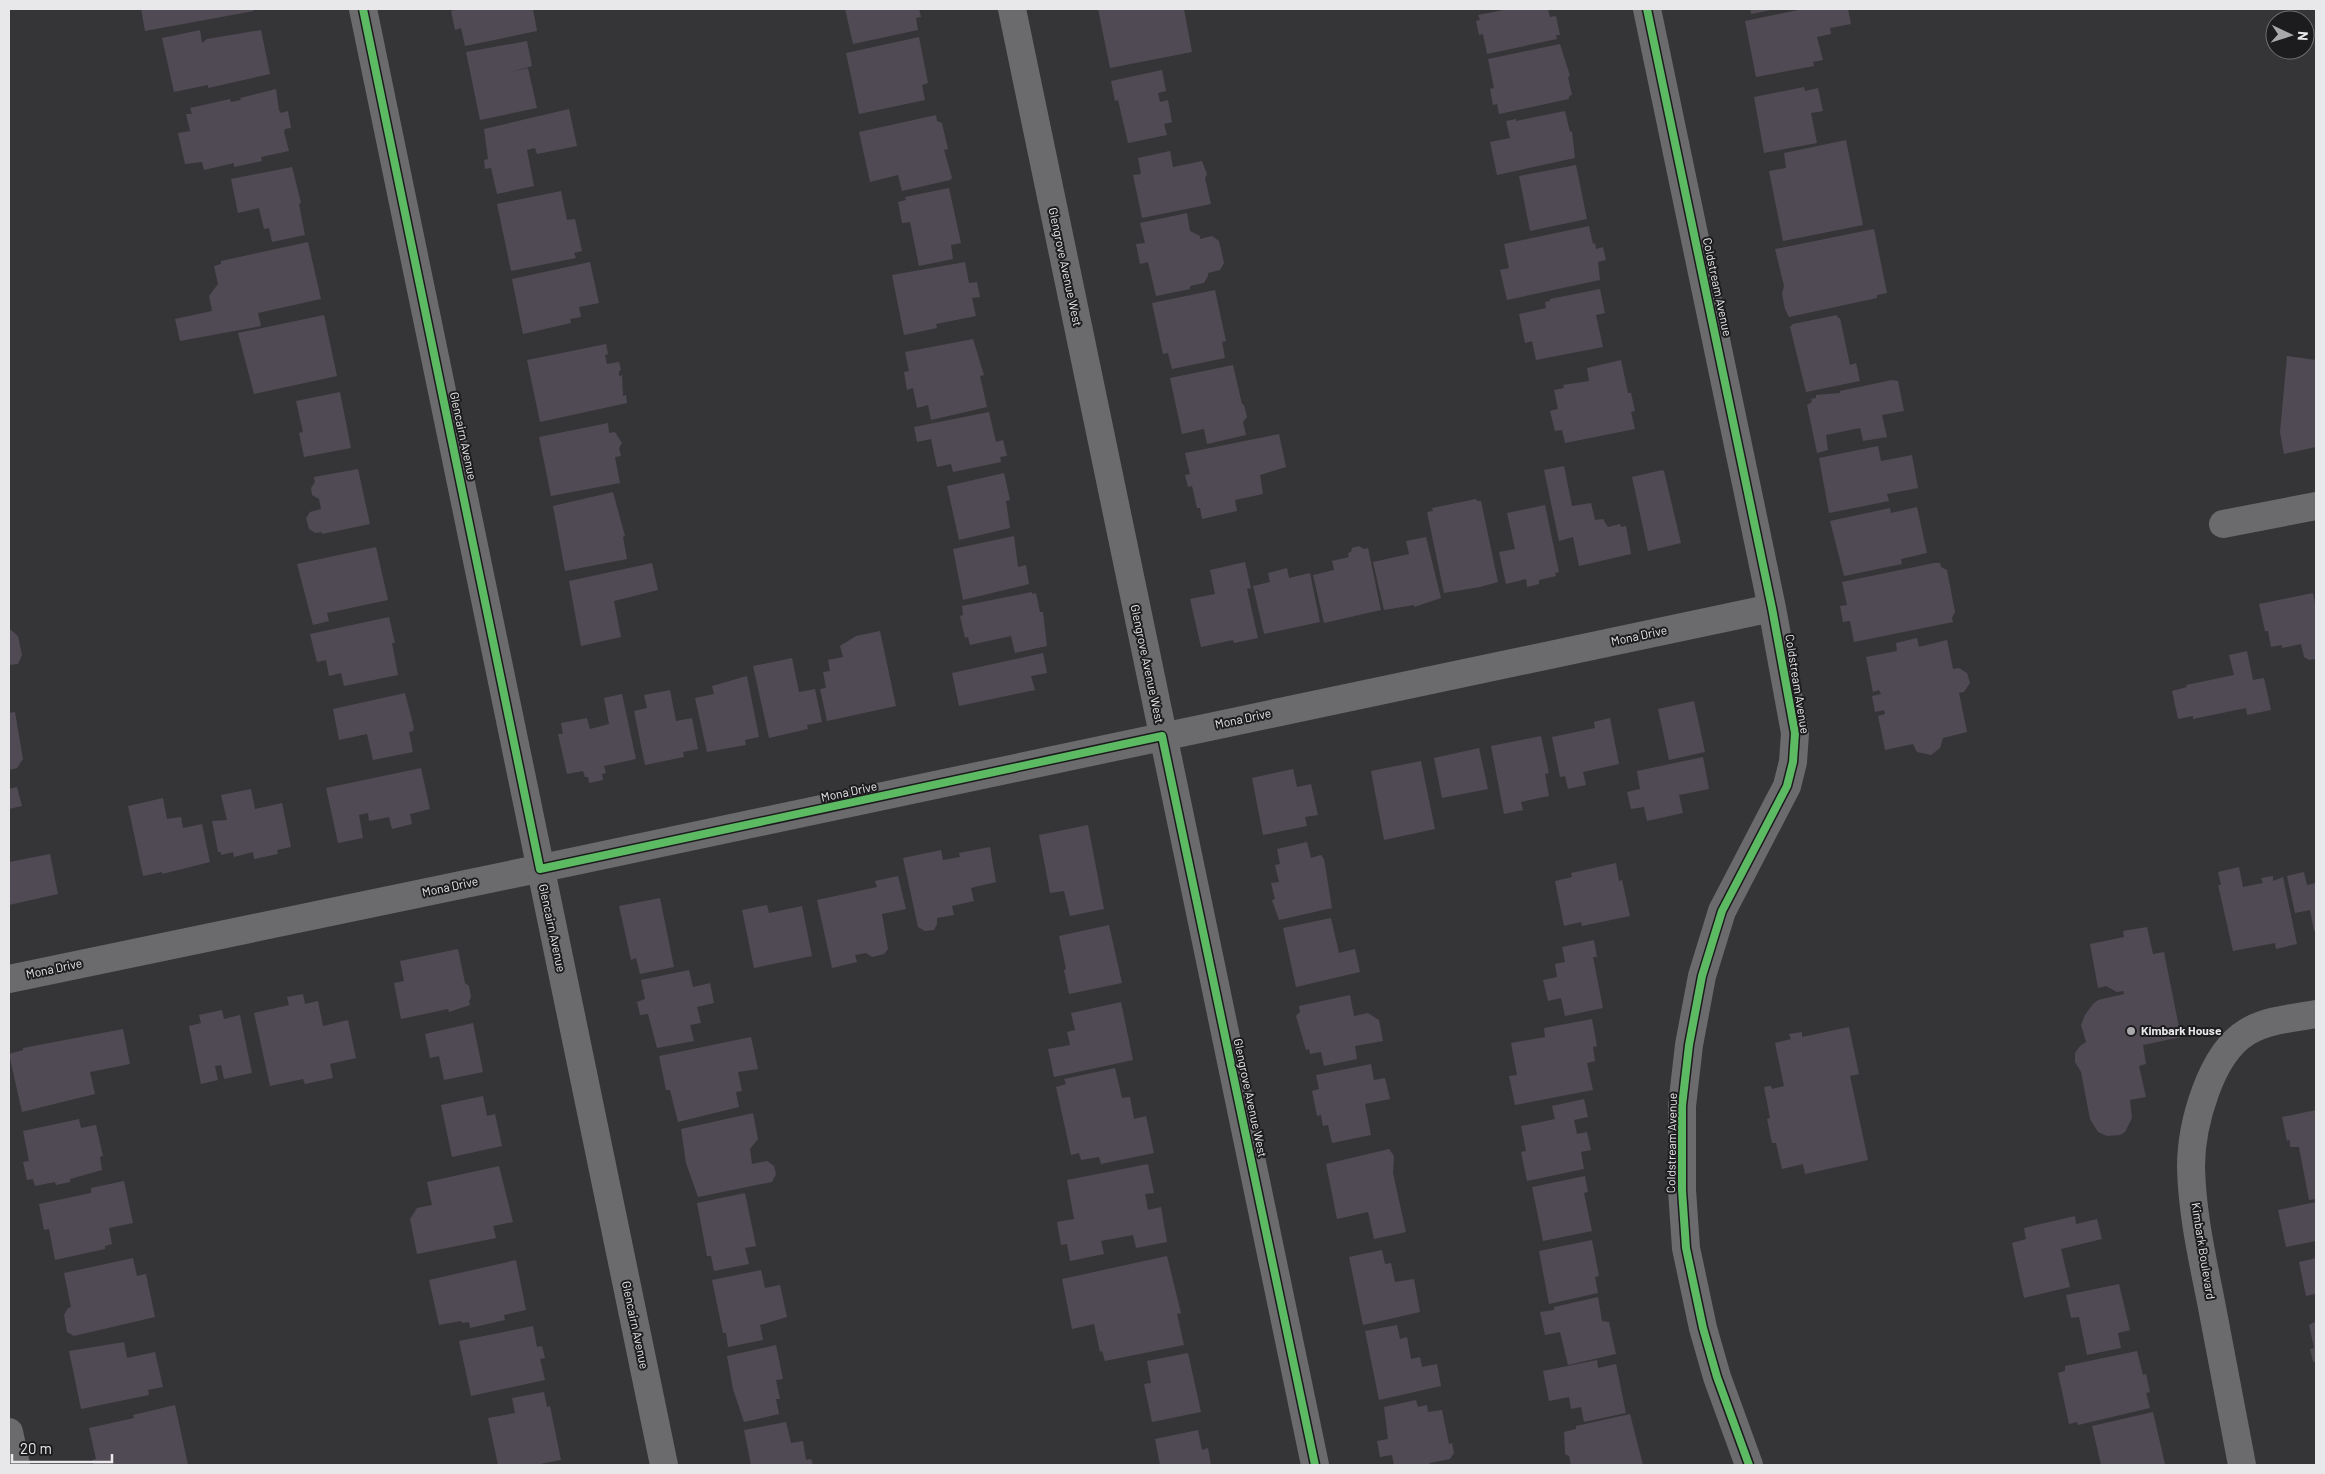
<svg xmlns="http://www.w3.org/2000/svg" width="2325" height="1474" font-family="Barlow,sans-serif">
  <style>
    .building { fill: #504a54 }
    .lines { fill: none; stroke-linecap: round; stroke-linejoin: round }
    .street { stroke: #6b6b6d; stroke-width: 28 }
    .secondary { stroke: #6b6b6d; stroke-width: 28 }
    .cycleway-casing { stroke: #1c1c1e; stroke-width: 11 }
    .cycleway { stroke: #5cba63; stroke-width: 8 }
    .poi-dot { fill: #a9a9ac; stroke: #1c1c1e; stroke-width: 2 }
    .labels { text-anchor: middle; stroke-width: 4; stroke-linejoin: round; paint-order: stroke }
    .street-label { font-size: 12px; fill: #e8e8eb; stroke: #1c1c1e }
    .poi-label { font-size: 12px; font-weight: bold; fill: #e8e8eb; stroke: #1c1c1e; text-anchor: start }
  </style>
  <rect width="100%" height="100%" fill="#353538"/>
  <!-- building -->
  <path class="building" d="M141,9H253L254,11L145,31Z
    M457,9H533L537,31L465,46L461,28L455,30L451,11Z
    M845,9H919L921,17L916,18L918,30L853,44Z
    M1098,9H1184L1192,52L1110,68Z
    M1509,9H1548L1550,17L1556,16L1560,35H1556L1557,39L1487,54L1483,34L1479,35L1476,21L1480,20L1478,15Z
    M1750,9H1771V10L1751,14Z
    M1803,9H1848L1851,24L1830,28L1831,34L1817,37L1823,60L1813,62L1814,66L1756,77L1745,21Z
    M200,30L202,43L207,39L261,30L270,74L208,88V85L174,92L162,38Z
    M919,37L928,83L922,85L925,100L859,114L846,53Z
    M527,41L532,66L511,72L528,68L537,108L480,120L466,52Z
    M1560,44L1570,76L1568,77L1572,95L1569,96V99L1499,114L1497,104L1493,105L1490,89L1494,88L1488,59Z
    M1162,70L1166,91L1158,93L1160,102L1168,100L1172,122L1164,124L1167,135L1128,143L1118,100L1115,101L1111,81Z
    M1804,87L1805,91L1818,88L1823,111L1811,113L1817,143L1764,153L1754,97Z
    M276,89L279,110L281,113L288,111L291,128L285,129L284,132L289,151L261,157L262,161L234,167V163L204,170L202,162L185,164L178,133L190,131L186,114H192L190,108L230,99L231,102L241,100L240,98Z
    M569,109L577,146L537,154L535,148L527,150L534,186L497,194L491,168L485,169L484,160L488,159L484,129Z
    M1565,111L1570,132L1572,131L1575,158L1497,175L1490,142L1510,138L1506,121L1516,119V121Z
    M936,115L937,121L942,123L948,149L944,150L952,178L950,180L902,191L898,175L870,182L859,132Z
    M1846,140L1863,225L1783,241L1769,171L1786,168L1784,153Z
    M1170,151L1173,167L1202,161L1207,174L1205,178L1211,204L1142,218L1133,175L1141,174L1138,158Z
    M1576,165L1587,219L1530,231L1519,176Z
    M292,167L301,203L299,204L305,235L272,242L269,228L264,229L259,208L238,213L231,179Z
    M949,188L961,243L951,245L953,259L919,266L910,222L902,223L898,202L906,200L905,197Z
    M561,191L567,220L575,219L582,251L574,253L576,258L511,271L497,204Z
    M1187,213L1190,231L1200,236V239L1212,236L1219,241L1224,263L1220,270L1208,273V276L1204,283L1190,286V289L1156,296L1148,262L1140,264L1136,244L1145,243L1140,223Z
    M1589,226L1593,244L1595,243L1596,249L1603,247L1606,260L1598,262L1600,280L1507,300L1500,270L1509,268L1504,244Z
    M1874,229L1887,293L1877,295V298L1789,317L1785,309L1782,294L1784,286L1775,249Z
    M308,242L321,299L258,313L261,326L180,341L175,319L212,311L209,296L218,284L214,266L221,264V261Z
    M590,262L599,303L579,307L581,317L570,319L571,323L523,334L512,279Z
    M965,262L969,283L977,282L980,297L972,298L976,316L936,324L937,328L904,335L892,275Z
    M1600,289L1605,313L1596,315L1603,347L1536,360L1532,341L1525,343L1519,314L1546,308L1545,302L1550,301V299Z
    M1215,290L1226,341L1222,342L1225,358L1172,369L1168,353L1163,354L1152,303Z
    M324,315L337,376L254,394L238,333Z
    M1837,315L1838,318H1840L1850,365L1856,363L1860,381L1806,392L1790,327L1793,324Z
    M973,339L984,375L980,376L987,407L931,420L928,405L917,408L913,388L907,390L904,372L909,371L905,352Z
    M606,344L608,354L605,355L607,364L619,362L621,370L619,371V376L622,375L623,396L626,395L627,403L540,422L527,360Z
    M2287,356L2316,360V447L2284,454L2280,432Z
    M1621,360L1628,393H1631L1635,411L1631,412L1635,429L1565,443L1562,430L1555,431L1550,411L1558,409L1554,390L1564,388L1563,385L1589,381L1587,368Z
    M1233,365L1242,404L1244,405L1247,417L1243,422L1246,435L1207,444L1204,429L1182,434L1170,378Z
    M1892,380L1898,381L1904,411L1882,415L1887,437L1863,441L1860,428L1826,435L1828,450L1817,453L1807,405L1812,402L1811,399L1816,398V395L1840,393V391Z
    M340,392L351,448L304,457L299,433L303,432L296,401Z
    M989,412L996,442L1003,440L1007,456L1000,457L1001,462L953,472L951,464L937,467L931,439L917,442L914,427Z
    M608,423L609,433L615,432L622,443L619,448L621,456L615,457L620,483L551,496L539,437Z
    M1279,434L1286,467L1260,475L1263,494L1235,500L1237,511L1202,519L1200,508H1197L1192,486L1188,487L1185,475L1190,474L1185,453Z
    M1878,446L1881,461L1912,455L1918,488L1887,494L1889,501L1829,513L1819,458Z
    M1564,466L1572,506L1591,503L1595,520L1603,519L1608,527L1620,524L1621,527L1626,526L1631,554L1579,566L1573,537L1559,541L1544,470Z
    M358,469L370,524L322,534V532L315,533L309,529L306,518L310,512L321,509L319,499L312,495L311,488L315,482L314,477Z
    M1662,470L1664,471L1681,543L1648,551L1632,477Z
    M1004,473L1010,500L1006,501L1010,528L959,540L947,486Z
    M613,492L625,536L623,537L627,559L565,571L553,506Z
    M1476,499L1477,501H1481L1498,582L1480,587L1444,593L1427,512L1433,511L1432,508Z
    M1545,505L1559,572L1555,573L1556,576L1539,580V584L1527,587L1526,579L1506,584L1499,552L1515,549L1507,513Z
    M1917,507L1927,553L1901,559L1902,564L1844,576L1830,521L1890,508L1891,513Z
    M1014,536L1018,567L1026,565L1029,584L963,600L953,549Z
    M1426,537L1441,598L1414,607V605L1384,610L1373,562L1409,554L1406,541Z
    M1359,546L1364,549L1368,548L1381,610L1324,623L1313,575L1334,570L1332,561L1349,557L1348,553L1351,552L1352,548Z
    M376,547L388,600L327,613L329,621L313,625L297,564Z
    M1245,562L1251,588L1247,589L1258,638L1234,643L1233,640L1201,647L1190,599L1215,594L1210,570Z
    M652,563L658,590L614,601L621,637L581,646L569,581Z
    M1934,563H1940L1941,567L1947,570L1955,612L1952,618L1953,622L1854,642L1850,621L1843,622L1840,606L1847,605L1842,582Z
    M1287,568L1289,578L1310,573L1320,622L1264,634L1253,586L1270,582L1268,573Z
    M1032,592V594L1036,593L1040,612H1043L1047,646L1015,653L1011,636L970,645L968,637L965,638L960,616L963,615L962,606Z
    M2313,593L2316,609V659L2309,660L2304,657L2301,644L2282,648V645L2271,647L2268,631H2265L2259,604Z
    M389,617L395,643H392L398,675L344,686L341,673L329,676L326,660L317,662L310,634Z
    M11,630L18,636L22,655L18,664L9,665V631Z
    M880,631L896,706L827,721L820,689L826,688L823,672L830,671L828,660L843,657L840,646L856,636Z
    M1917,638L1919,647L1947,640L1953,669L1959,668L1967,673L1970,683L1964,692L1959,693L1967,732L1943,738L1940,748L1931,755L1917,752L1913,744L1885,750L1878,716L1885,714L1884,710L1875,712L1872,696L1881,694L1879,690L1873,692L1866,657L1897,651L1896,643Z
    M2247,651L2253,680L2264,678L2271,710L2247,715L2246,708L2193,719V716L2178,719L2172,691L2187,687L2186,685L2234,675L2229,655Z
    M1043,653L1047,673L1031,676L1035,690L959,706L952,673Z
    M792,658L799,692L815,689L822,722L807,725L808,729L769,738L753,666Z
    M747,676L759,737L745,740L746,745L707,752L695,698L714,694L712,686Z
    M670,690L676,721L692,718L698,749L683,752L684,757L645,765L634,711L647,708L644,695Z
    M405,693L414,728L413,731L409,732L413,752L373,760L367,734L339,740L333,709Z
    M622,694L636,759L604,766L606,773L602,774L603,780L589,783L588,777H585L583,771L567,774L558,734H563L561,723L587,718L590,729L609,724L604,698Z
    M1694,701L1705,752L1669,760L1658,709Z
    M15,712L23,759L17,768L9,770V713Z
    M1610,718L1619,764L1583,772L1586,785L1568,789L1565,776L1560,777L1552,737L1595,728L1594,722Z
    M1541,736L1549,773L1545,774L1549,796L1521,802L1523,810L1504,814L1491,746Z
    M1479,748L1488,789L1442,798L1434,758Z
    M1703,757L1709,789L1679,795L1683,813L1647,821L1644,807L1631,809L1627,792L1640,789L1637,771Z
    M1421,761L1435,829L1384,840L1371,771Z
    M421,768L430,809L410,814L412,824L392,829L389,817L369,821L368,813L359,815L363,838L338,843L326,788Z
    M1293,769L1297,787L1311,784L1318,815L1305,817L1307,826L1263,835L1252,778Z
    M17,787L22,806L9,809V789Z
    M251,789L255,809L282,803L291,847L277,850L278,854L254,859L253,852L234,857L233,852L221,855V852H218L212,821L227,820L221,795Z
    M163,798L167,819L181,817L183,828L202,824L210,862L162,874V872L143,876L128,806Z
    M1088,825L1104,909L1070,916L1064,891L1050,893L1039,835Z
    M1307,842L1311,858L1321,855L1324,859L1332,908L1279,920L1272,900L1275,899L1271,883L1279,882L1275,865L1280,864L1277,849Z
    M990,847L996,882L971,888L974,901L952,906L954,915L937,918V924L934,930L925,931L918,927L903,858L941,850L943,860L960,857L959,853Z
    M50,854L58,894L9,905V862Z
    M1616,863L1619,881L1622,880L1630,916L1582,926L1581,922L1564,926L1555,881L1572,877L1571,873Z
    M2239,867L2243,887L2263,883L2261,878L2273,876V881L2283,877L2297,944L2276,949L2275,943L2233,951L2218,885H2221L2218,872Z
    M2304,872L2307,885L2316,883V930L2314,931L2310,910L2295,913L2287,876Z
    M898,876L906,909L882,914L888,949L884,954L872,957L866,953L855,955L857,962L832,968L817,900L877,887L875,881Z
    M660,898L674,967L640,974L636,958L631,960L619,906Z
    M767,905L769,913L802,906L812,956L754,968L742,910Z
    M1331,918L1339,953L1355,949L1360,972L1296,987L1283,928Z
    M1109,925L1122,983L1069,994L1064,970L1066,969L1059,936Z
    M2147,927L2153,954L2164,952L2181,1037L2143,1045L2146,1064L2139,1066L2146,1097L2130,1100L2132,1118L2125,1132L2120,1135L2107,1136L2098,1132L2090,1119L2081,1072L2075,1062V1053L2080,1046L2086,1042L2081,1025L2085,1015L2093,1004L2098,1000L2124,994L2123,991L2117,992L2106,986L2098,988L2090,944L2124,937L2123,931Z
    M1594,940L1597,957H1593L1603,1008L1565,1016L1561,998L1548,1001L1543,980L1557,977L1555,964L1565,962L1562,947Z
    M458,949L465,983L469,986L471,997L469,1001L470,1005L449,1012L448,1009L401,1019L394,983L404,981L400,961Z
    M689,970L693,987L710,983L714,1003L697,1007L701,1023L690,1025L694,1041L657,1048L648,1014L640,1015L637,1002L645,999L641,980Z
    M303,994L305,1004L318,1001L323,1026L348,1020L356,1058L330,1064L333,1078L305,1084L303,1079L270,1086L254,1013L289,1005L287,997Z
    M1350,995L1354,1016L1368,1013L1379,1020L1383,1041L1355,1046L1357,1059L1324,1066L1321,1052L1310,1054L1309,1049L1306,1050L1296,1016L1300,1012L1299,1006Z
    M1121,1002L1133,1060L1054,1077L1048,1049L1070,1045L1067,1032L1075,1030L1071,1013Z
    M222,1010L224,1019L240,1015L252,1073L224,1079L221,1065L215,1066L218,1080L201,1084L189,1026L201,1023L199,1015Z
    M1592,1019L1597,1046L1593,1047L1595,1061L1587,1063L1593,1090L1515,1105L1509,1076L1517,1075L1511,1043L1545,1037L1544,1028Z
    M473,1023L483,1072L444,1080L439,1056L430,1058L425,1034Z
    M1849,1027L1859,1074L1850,1076L1868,1160L1805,1174L1803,1164L1782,1169L1776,1143H1772L1767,1119L1770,1118L1764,1087L1771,1086L1772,1089L1784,1086L1775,1043L1791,1039L1789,1034L1802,1032V1037Z
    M123,1029L130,1064L90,1072L95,1094L22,1112L9,1054L23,1050V1048Z
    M751,1037L758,1069L738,1072L742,1091L736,1092L739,1107L678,1122L670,1090H666L659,1056Z
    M1371,1064L1374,1080L1385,1078L1390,1099L1365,1104L1371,1135L1332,1143L1328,1125L1323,1126L1321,1115L1317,1116L1312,1091L1319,1089L1316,1075Z
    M1115,1068L1122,1098L1130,1097L1134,1119L1146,1116L1154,1153L1101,1164L1099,1157L1081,1160L1079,1153L1071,1155L1056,1087L1066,1084L1064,1079Z
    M483,1096L487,1116L495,1114L502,1146L452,1157L441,1105Z
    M1584,1099L1588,1117L1574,1120L1577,1134L1587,1132L1591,1150L1581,1152L1584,1169L1527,1181L1521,1152L1526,1151L1521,1126L1555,1119L1552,1106Z
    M2316,1110V1199L2309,1200L2299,1147H2290V1140L2287,1141L2282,1117Z
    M753,1113L758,1139L750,1149L752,1164L767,1161L774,1166L776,1174L772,1182L698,1197L686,1163L681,1129Z
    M79,1119L81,1128L96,1125L103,1156L100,1157L102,1170L70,1179V1182L56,1185L55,1182L35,1186L33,1179L27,1180L23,1162L29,1161L23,1131Z
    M1389,1149L1394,1156L1393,1173L1406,1232L1374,1239L1368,1212L1337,1219L1326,1164Z
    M1148,1164L1154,1193L1145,1194L1148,1210L1161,1207L1167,1242L1136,1248L1133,1235L1101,1241L1104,1254L1070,1261L1067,1244L1061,1245L1057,1222L1074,1219L1067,1180Z
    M499,1166L513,1222L493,1226L496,1238L417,1254L410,1219L417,1208L432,1205L427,1182Z
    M1585,1176L1588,1192L1584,1193L1592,1231L1543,1241L1532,1187Z
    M124,1181L133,1223L109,1228L112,1244L105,1246V1249L55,1260L49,1229L44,1230L39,1204L91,1193V1188Z
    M745,1193L756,1246L745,1248L749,1264L714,1271L711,1256H707L697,1203Z
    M2316,1202V1241L2286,1247L2278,1210Z
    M2075,1216L2076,1224L2097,1219L2102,1239L2061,1249L2070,1287L2024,1298L2012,1243L2026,1239L2024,1228Z
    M1592,1240L1599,1276L1595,1277L1598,1293L1549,1304L1539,1251Z
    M1382,1250L1385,1264L1391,1263L1395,1282L1414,1279L1420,1312L1363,1325L1349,1257Z
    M1167,1256L1181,1313L1177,1314L1184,1345L1105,1361L1102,1351L1100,1352L1094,1324L1072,1329L1062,1279Z
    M133,1258L137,1276L146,1274L155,1317L74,1336L67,1332L64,1315L68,1308L71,1307L64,1273Z
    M2316,1258V1298H2315V1294L2306,1296L2299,1262Z
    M516,1260L526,1310L504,1315L505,1320L470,1328L469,1322L462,1323L461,1321L439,1325L429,1280Z
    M761,1270L765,1288L780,1285L787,1317L760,1325L763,1340L728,1347L726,1333H723L712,1280Z
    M2119,1284L2130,1330L2118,1333L2121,1348L2087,1355L2079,1317L2071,1318L2066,1295Z
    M1598,1297L1602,1321L1609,1322L1616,1354L1568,1365L1560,1332L1545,1335L1540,1312L1554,1310V1307Z
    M2316,1321V1361L2313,1362L2310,1349L2314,1348L2309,1325Z
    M1397,1325L1400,1339L1407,1337L1411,1359L1420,1357L1422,1367L1437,1364L1441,1386L1379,1400L1365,1331Z
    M533,1326L537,1347L542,1346L545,1358L540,1359L545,1380L471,1396L459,1341Z
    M124,1342L127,1358L155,1352L163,1387L148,1390L149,1395L81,1409L69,1351Z
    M776,1345L783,1379L776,1380L780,1399H776L779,1414L744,1422L733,1389L727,1356Z
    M2137,1351L2143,1375L2146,1374L2150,1392L2146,1393L2150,1408L2078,1425L2077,1422L2069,1424L2058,1373L2065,1371V1366Z
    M1188,1353L1201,1412L1152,1422L1144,1384L1151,1383L1147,1361Z
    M1597,1360L1598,1368L1616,1364L1626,1413L1584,1422L1581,1407L1571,1409L1569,1397L1549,1401L1543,1371Z
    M544,1392L547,1407L550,1406L561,1460L535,1465H498L488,1418L515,1413L512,1398Z
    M1416,1400L1418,1407L1427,1405L1428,1412L1442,1410L1449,1444L1452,1443L1454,1453L1450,1459L1430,1463L1429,1465H1394L1392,1455L1380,1457L1377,1441L1388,1439L1384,1407Z
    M175,1405L188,1465H94L92,1460L96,1459L89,1428L134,1418L133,1415Z
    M2153,1412L2165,1464L2101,1465L2092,1426Z
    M1630,1414L1643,1465H1571L1569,1456L1565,1454L1564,1432L1576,1429V1426Z
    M786,1422L791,1443L803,1441L806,1460L811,1459L813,1465H751L744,1430Z
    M1198,1430L1202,1450L1208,1448L1211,1465H1160L1155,1439Z"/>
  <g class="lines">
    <!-- street -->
    <path class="street" d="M1012,9L1315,1465
      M1647,9L1772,608L1795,733L1793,762L1787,786L1722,911L1702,976L1689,1045L1682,1106V1190L1686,1248L1703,1328L1717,1377L1749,1465
      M2223,524L2316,506
      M9,979L571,862L1772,608
      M9,1432L16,1465
      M2242,1465C2232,1411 2221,1356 2211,1302C2202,1257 2192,1213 2191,1167C2191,1126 2210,1054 2247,1032C2266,1020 2294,1018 2316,1014"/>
    <!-- secondary -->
    <path class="secondary" d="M363,9L664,1465"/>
    <!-- cycleway casing -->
    <g class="cycleway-casing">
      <path id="cycleway" d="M363,9L540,869L1162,736L1315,1465
        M1647,9L1772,608L1795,733L1793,762L1787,786L1722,911L1702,976L1689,1045L1682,1106V1190L1686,1248L1703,1328L1717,1377L1749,1465"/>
    </g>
    <!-- cycleway -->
    <use href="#cycleway" class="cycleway"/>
  </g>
  <!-- markers -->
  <circle class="poi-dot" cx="2131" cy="1031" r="5"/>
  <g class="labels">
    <!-- street labels -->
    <g class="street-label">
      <text transform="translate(1065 267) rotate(78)" y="4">Glengrove Avenue West</text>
      <text transform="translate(1717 287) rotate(78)" y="4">Coldstream Avenue</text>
      <text transform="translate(463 436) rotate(78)" y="4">Glencairn Avenue</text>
      <text transform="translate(1639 636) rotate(-12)" y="4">Mona Drive</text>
      <text transform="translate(1147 664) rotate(78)" y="4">Glengrove Avenue West</text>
      <text transform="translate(1797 684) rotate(81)" y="4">Coldstream Avenue</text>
      <text transform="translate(1243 719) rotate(-12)" y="4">Mona Drive</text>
      <text transform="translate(849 792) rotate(-12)" y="4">Mona Drive</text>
      <text transform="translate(450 887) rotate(-12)" y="4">Mona Drive</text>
      <text transform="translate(552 928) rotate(78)" y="4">Glencairn Avenue</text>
      <text transform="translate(54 969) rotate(-12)" y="4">Mona Drive</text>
      <text transform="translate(1250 1098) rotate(78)" y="4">Glengrove Avenue West</text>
      <text transform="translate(1672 1143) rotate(-89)" y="4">Coldstream Avenue</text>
      <text transform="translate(2203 1251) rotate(81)" y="4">Kimbark Boulevard</text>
      <text transform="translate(635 1325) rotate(78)" y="4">Glencairn Avenue</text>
    </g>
    <!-- poi labels -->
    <g class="poi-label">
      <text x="2141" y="1035">Kimbark House</text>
    </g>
  </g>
  <!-- border -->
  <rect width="2325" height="1474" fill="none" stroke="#e8e8eb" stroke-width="20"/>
  <!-- north arrow -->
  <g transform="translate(2290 35) rotate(94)"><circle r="24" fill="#1c1c1e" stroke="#6e6e70"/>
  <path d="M0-4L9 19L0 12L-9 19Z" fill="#a9a9ac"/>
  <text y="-8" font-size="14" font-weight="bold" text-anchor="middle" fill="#e8e8eb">N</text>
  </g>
  <!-- scale -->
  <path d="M12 1454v8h100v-8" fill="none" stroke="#e8e8eb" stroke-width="2.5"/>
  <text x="20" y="1454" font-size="15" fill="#e8e8eb" stroke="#1c1c1e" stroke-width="4" paint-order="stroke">20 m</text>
</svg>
